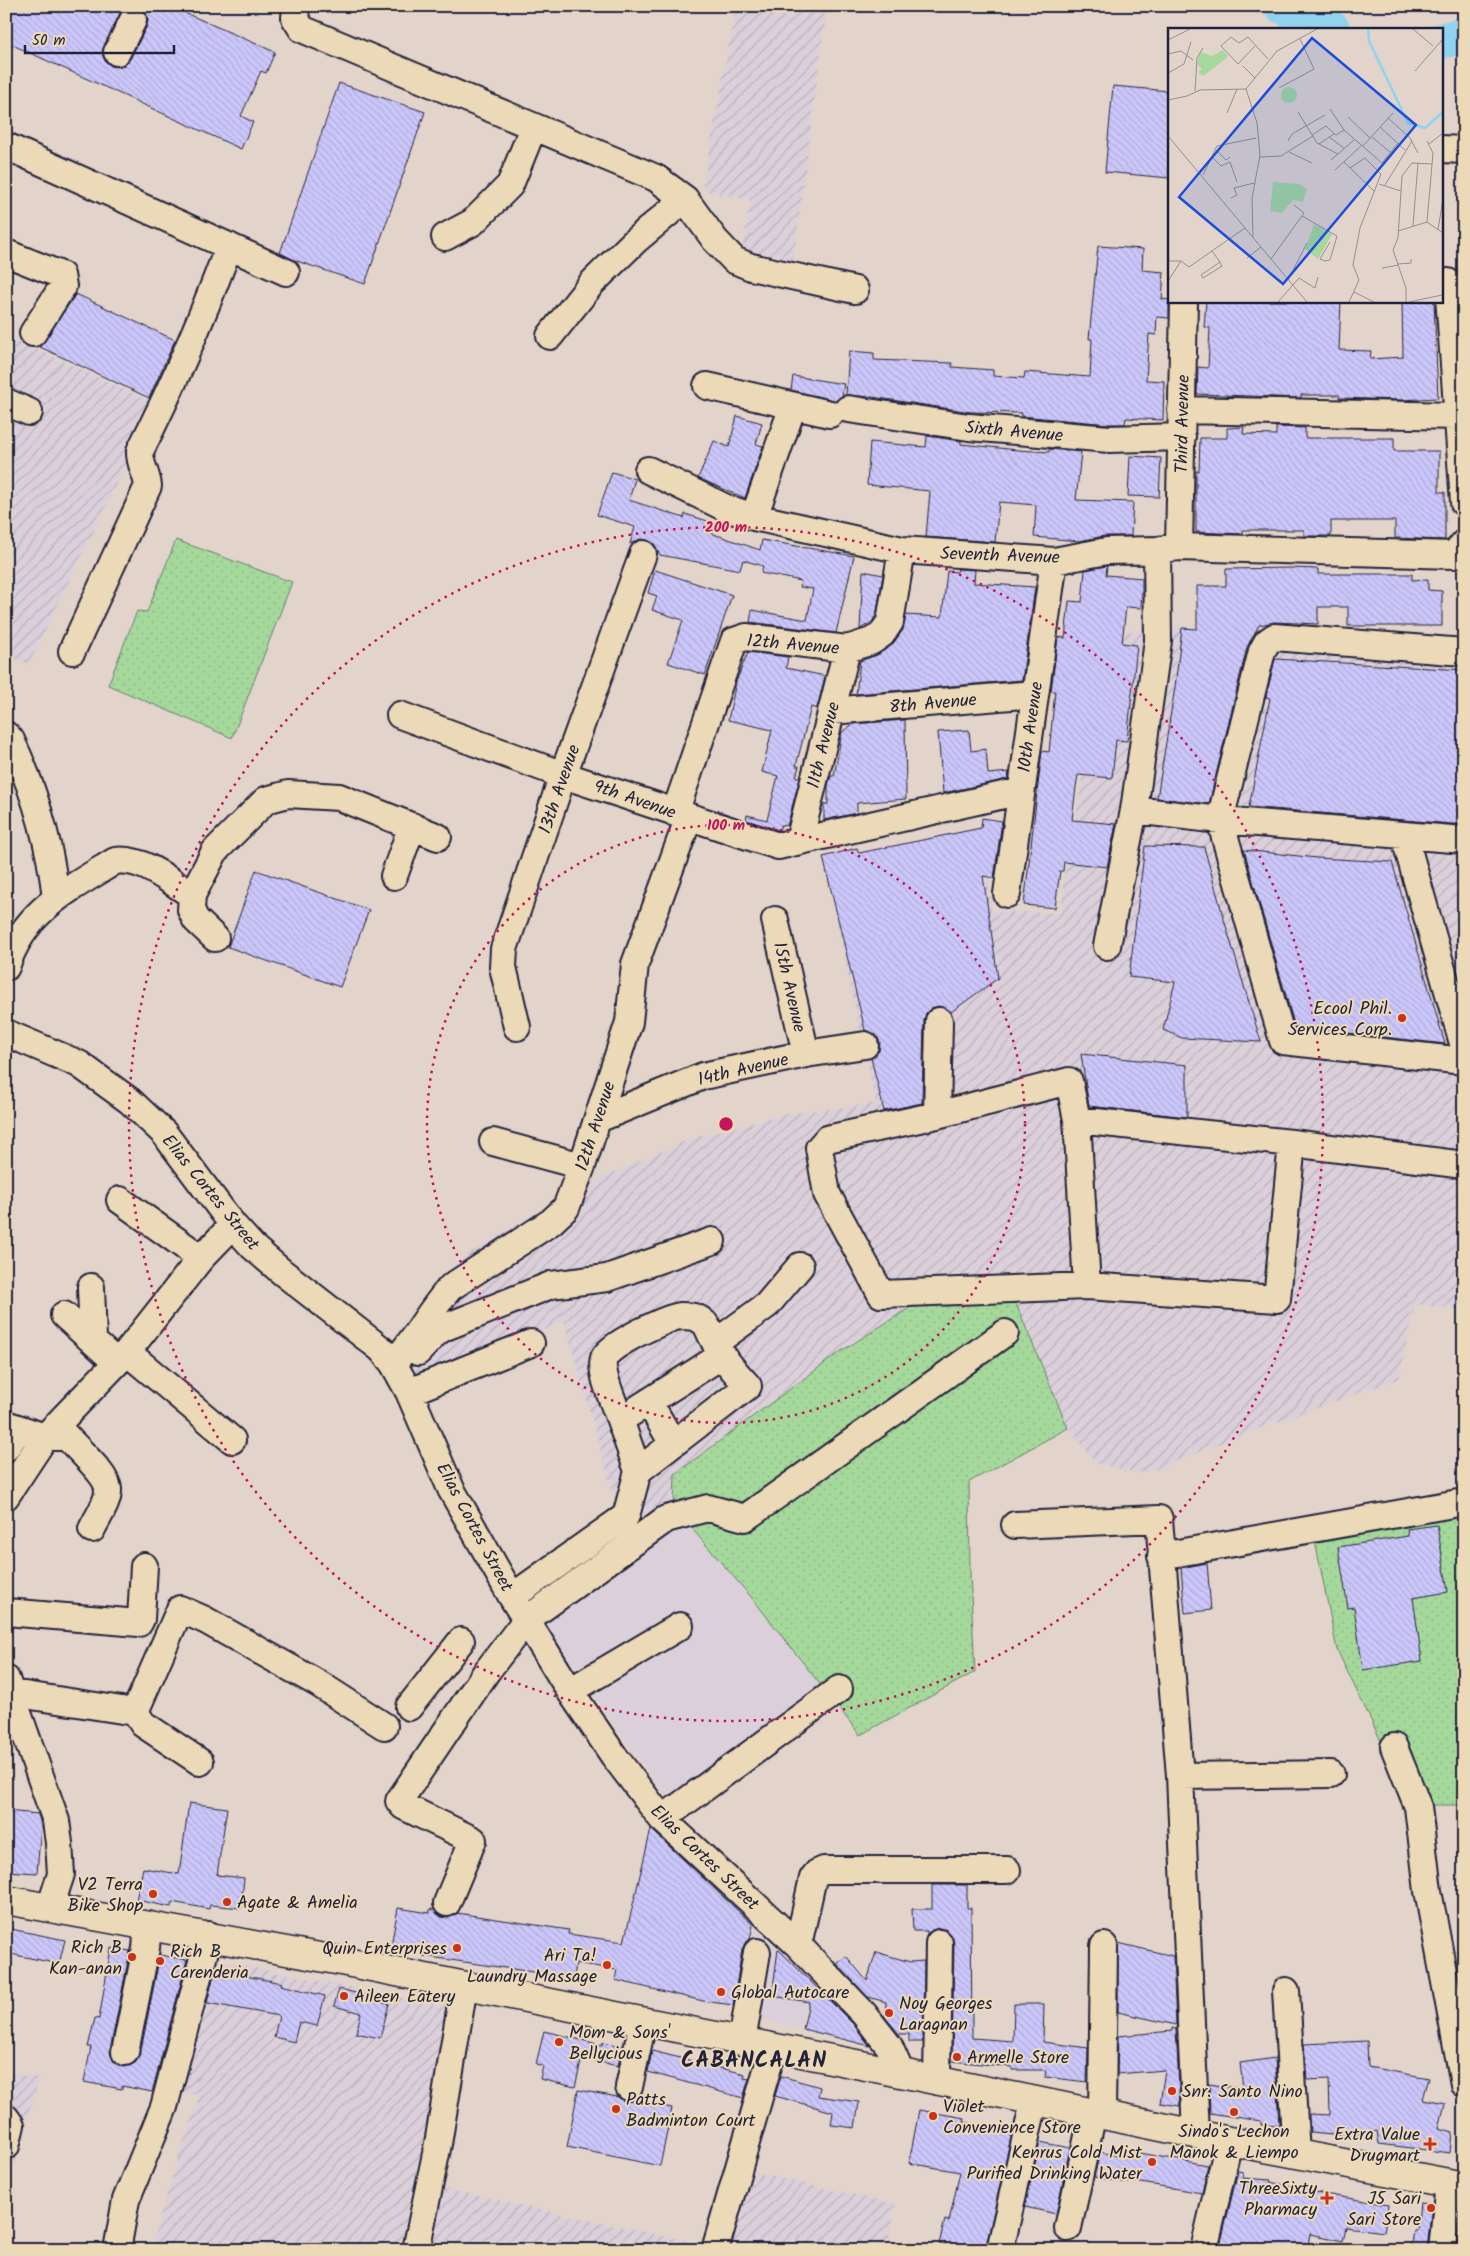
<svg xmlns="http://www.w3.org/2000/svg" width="1470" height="2256" font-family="Kalam,sans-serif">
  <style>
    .built { fill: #dbd0d9 }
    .industrial { fill: url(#industrial-furrows) }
    .grass { fill: url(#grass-dots); stroke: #647e6c }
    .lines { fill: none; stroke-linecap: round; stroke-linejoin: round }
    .river { stroke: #90d3f1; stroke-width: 36 }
    .building { fill: url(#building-back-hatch); stroke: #22223b }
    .minor-casing { stroke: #22223b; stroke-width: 30 }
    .major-casing { stroke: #22223b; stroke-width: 31 }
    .minor { stroke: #ecd9b7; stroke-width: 26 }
    .major { stroke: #ecd9b7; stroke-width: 28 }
    .ring { fill: none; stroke: #c2185b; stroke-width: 2.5; stroke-dasharray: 2.5 5 }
    .poi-dot { fill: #c8321e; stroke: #ecd9b7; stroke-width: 2 }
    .labels { text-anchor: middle; stroke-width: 4; stroke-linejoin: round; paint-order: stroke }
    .street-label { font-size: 18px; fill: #22223b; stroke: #ecd9b7 }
    .poi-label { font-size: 18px; fill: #22223b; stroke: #ecd9b7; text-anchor: start }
    .district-label { font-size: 22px; font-weight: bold; letter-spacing: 1px; fill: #22223b; stroke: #ecd9b7 }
    .inset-river { fill: none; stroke: #90d3f1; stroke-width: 2.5 }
    .inset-road { fill: none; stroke: #958d91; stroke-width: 1 }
    .view { fill: #1d4ed8; fill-opacity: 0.15; stroke: #1d4ed8; stroke-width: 2.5 }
    .inset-edge { fill: none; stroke: #22223b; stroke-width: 2.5 }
    .centre { fill: #c2185b; stroke: #ecd9b7; stroke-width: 2.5 }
    .ring-label { font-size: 15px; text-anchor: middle; font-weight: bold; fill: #c2185b; stroke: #ecd9b7; stroke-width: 4; stroke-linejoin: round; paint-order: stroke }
  </style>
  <defs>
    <pattern id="industrial-furrows" width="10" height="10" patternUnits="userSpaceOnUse" patternTransform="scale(1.25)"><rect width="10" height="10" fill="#dbd0d9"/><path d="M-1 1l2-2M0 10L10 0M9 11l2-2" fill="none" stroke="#bcb2bb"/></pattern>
    <pattern id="grass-dots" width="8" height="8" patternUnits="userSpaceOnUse" patternTransform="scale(1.25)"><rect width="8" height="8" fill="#a5d99c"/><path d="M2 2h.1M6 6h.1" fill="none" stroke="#8eba87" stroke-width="1.8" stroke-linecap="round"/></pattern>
    <pattern id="building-back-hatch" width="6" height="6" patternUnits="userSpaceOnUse" patternTransform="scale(1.25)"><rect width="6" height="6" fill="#ccc7fa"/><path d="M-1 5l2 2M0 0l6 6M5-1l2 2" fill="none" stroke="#afabd7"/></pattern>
  </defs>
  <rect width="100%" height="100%" fill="#e2d4cb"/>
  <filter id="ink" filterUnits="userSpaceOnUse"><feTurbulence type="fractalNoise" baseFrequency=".02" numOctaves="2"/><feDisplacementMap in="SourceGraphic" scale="10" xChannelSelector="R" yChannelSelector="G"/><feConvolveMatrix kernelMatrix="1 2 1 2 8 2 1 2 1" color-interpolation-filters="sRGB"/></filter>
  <g filter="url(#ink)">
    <!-- built -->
    <path class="built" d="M674,1508L752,1598L825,1690L672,1805L592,1693L533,1607L553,1581Z
      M755,1926L812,1978L800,2028L739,2015Z"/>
    <!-- industrial -->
    <path class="industrial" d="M736,6H827L793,264L742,252L750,200L702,190Z
      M6,335L156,404L29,664L6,656Z
      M1158,627L1259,628L1464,644V1310L1415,1304L1399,1379L1246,1433L1160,1468L1137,1473L1096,1463L1068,1428L1014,1299L911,1307L840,1352L674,1508L629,1535L617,1508L564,1321L417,1387L400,1345L454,1263L574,1190L692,1138L779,1115L876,1103L834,910L988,880L992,911L1061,913L1066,848L1074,833L1102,636Z
      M207,1958L468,2011L436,2187L701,2244L699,2250H150L181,2148L200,2096L173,2090Z
      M6,2073L39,2078L6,2196Z
      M744,2170L895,2204L887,2250H723Z"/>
    <!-- grass -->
    <path class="grass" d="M176,540L292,582L232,738L108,685L137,611L147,612Z
      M1014,1299L1068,1428L969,1482L970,1574L975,1672L860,1735L752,1598L674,1508L675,1474L840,1352L911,1307Z
      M1464,1511V1805H1412L1337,1650L1314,1536Z"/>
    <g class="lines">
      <!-- river -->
      <path class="river" d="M1282,6L1332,29
        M1441,41L1464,35"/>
    </g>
    <!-- building -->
    <path class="building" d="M6,6H128L120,13L102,52L105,61L111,66L117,67L125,65L130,59L147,26L148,20L146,12L138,6H169L275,52L266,73L261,71L241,116L253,122L241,149L6,42Z
      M339,83L425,112L365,284L294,260L280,253Z
      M1113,86L1169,91V178L1105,172Z
      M1098,246L1143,249L1142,270L1164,272L1162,299L1169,300V318L1157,317L1156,335L1149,334L1146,380L1164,381L1163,420L1126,418L1125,424H1109L1021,416L1022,413L971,412L872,397L846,395L849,351L874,353V360L952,363V367L993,370V376L1024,378L1025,372L1090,377L1092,339H1089Z
      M76,294L175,340L149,398L40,347Z
      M1206,301H1341L1339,350L1371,351L1370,359L1403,357L1402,301H1434L1438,398L1401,400L1339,398V395H1301V398L1197,394L1198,367L1208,368L1210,328L1204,327Z
      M793,376L844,384L842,396L836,401L791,390Z
      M737,416L762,423L756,444L763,446L745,498L698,478L714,441L729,447Z
      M1244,427L1243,434L1276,435V427L1305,428V438H1394V451H1439V492H1445V540L1395,538V521H1331V536H1304V530H1243V534L1196,532V471H1199L1200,438H1227V428Z
      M927,436L961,441V444L1018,450L1049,452V449L1081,452L1076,500L1133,502L1131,536H1104L1079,541L1034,537L1036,505L999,502L995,542L926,537L930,491L867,485L870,442L926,447Z
      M1130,456L1161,458L1159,497L1128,496Z
      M612,472L635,479L629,500L684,518L685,514L711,522L708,532L760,550L762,540L854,556L836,633L750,622L752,610L807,620L813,589L800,587L801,581L761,573L763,566L743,560L740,570L660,555L655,545L648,540L640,539L630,544L635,527L597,515Z
      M1107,566L1106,575L1142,578V591L1141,608L1126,607L1122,643L1137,645L1127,741L1116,740L1112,778L1078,775L1076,787L1072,820L1116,824L1107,867L1064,862L1063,871H1060L1055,908L1024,905L1042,751L1049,752L1055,691H1051L1058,637L1065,638L1069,601L1082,602L1085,570Z
      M1290,568L1318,569V574H1412V580L1428,579V590L1442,591V626H1348V607H1318V624L1275,622L1259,625L1247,647L1209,804L1157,798L1175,687L1182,628L1197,629V586H1226V569Z
      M958,569L975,570L974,583L1035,587L1022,680L856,694L860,661L877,655L891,646L903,630L906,615L942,617L947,571L957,572Z
      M655,570L732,595L705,675L668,663L683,620L652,610L657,596L648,593Z
      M863,571L883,575L876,616L871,623L860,629Z
      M748,652L788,657L786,668L825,676L817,709L811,707L796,766H799L796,777H800L787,826L781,825L779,830L746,820L747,815L767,820L778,776L762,772L772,730L728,720L736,682Z
      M1275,659L1464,670V825L1249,807L1270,698L1266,697Z
      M905,720L906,799L857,803V813L824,820V804H828V785L831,776H834L842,732L853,724Z
      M969,730L971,751L986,749L988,774L1009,772L1008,779L943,793L938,732Z
      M982,818L1002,821L994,878L983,876L998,978L951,1012L939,1006L931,1008L926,1013L924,1021L922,1103L884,1111L871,1058L879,1051L880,1042L876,1035L865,1030L823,857L857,848L859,853L981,828Z
      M1145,846L1204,847L1225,923L1261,1042L1182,1038L1163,1030L1175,982L1129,977Z
      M1244,850L1317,858L1392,862L1445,1044L1295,1027Z
      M256,870L369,910L340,987L228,947Z
      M1081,1054L1187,1065V1117L1089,1106Z
      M1437,1525L1448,1592L1413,1598L1422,1661L1363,1670L1354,1607L1348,1608L1338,1547L1408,1536L1407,1529Z
      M1207,1563L1211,1610L1185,1613L1181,1568Z
      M189,1803L227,1808L217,1875L244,1878L241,1908L210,1905L209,1909L172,1902L171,1907L136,1900L143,1868L179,1874Z
      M6,1811L38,1814L41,1825L37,1873L6,1871Z
      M651,1829L753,1925L750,1939L745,1943L742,1950L733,2005L703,2001L615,1980L617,1970L576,1963L574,1978L423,1956L424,1952L391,1946L398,1908L430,1913V1909L434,1910L441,1917L448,1918L457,1913L569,1930L568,1934L624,1942Z
      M932,1885H967V1908H971L972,2038L1013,2041L1014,2004H1044L1043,2042L1088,2048L1087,2082L1045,2077L1046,2070H1012V2067L952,2061L954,1943L952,1936L947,1930L940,1928L932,1930L927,1934V1931H913L912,1909H932Z
      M6,1928L65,1940L59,1964L6,1953Z
      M1118,1943L1173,1956L1176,2025L1118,2012Z
      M111,1948L130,1951L110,2050L111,2056L115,2063L123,2067L129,2066L136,2062L140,2055L160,1955L187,1960L152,2092L122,2086V2089L84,2082L91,2047H88L95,2018L99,2019Z
      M778,1949L853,2024L870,2046L803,2029L809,2002L772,1996Z
      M876,1952L910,1962L924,1961L923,2042H909V2034H899L885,2017L886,2002L868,1997L837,1964L846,1956L867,1981Z
      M215,1970L282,1983L281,1985L325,1996L317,2026L299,2022L294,2042L274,2037L279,2016L207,2003Z
      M339,1989L364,1995L363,1998L389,2004L380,2038L356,2033L361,2013L334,2006Z
      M1172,2028L1176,2029L1180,2106L1160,2103L1165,2070L1117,2074L1118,2036L1172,2031Z
      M544,2031L602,2045L603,2042L622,2046L618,2066L582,2058L575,2087L540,2079L543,2066L536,2064Z
      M1367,2041L1368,2067L1429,2078L1423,2099L1445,2103L1439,2129L1452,2133L1450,2153L1379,2144L1377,2131L1343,2136L1310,2133L1309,2114L1330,2115L1329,2079L1307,2080L1304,2044Z
      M652,2051L745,2074L744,2078L749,2079L743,2098L648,2072Z
      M1275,2058L1279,2126L1261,2125V2121L1210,2113L1209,2084L1243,2089L1240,2063Z
      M781,2076L820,2087L818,2096L859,2102L855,2128L831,2125L833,2112L775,2096Z
      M578,2090L618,2097L626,2102L635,2100L672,2108L660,2166L567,2147Z
      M919,2110L965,2118L964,2122L1012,2133L985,2250H965L939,2244L945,2220L949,2221L960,2172L909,2163Z
      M1040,2142L1070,2148L1056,2214L1025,2207Z
      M1121,2150L1208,2165L1202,2193L1129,2181L1128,2183L1094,2177L1100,2152L1120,2156Z
      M1238,2171L1243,2172L1242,2178L1271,2180L1270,2182L1330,2195L1388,2205L1384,2232L1346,2227L1343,2241L1310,2234L1307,2250H1219Z
      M1420,2203L1432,2204L1427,2250H1411L1414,2231H1417Z"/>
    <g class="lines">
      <!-- minor casing -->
      <g class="minor-casing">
        <path id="minor" d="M296,6L295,18L302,29L656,178L685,199L715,240L734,260L751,267L855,290
          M117,52L133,20
          M6,146L286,272
          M1441,149L1464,150
          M445,237L473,222L510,185L533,128
          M6,253L61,275L63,286L33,333
          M1448,282L1464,503
          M550,336L592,283L636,240L685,199
          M707,386L830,414
          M6,402L29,412
          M848,409L969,427L1109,439L1182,437
          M1181,410L1457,416
          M648,470L726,508L754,517L902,550L1054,561L1107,551L1157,550L1179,547L1454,555L1464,543
          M754,517L793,406
          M1179,547L1184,301
          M72,651L148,486C147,474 139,463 140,451C174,384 203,316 229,246
          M1464,652L1274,637L1267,642L1262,651L1220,820L1283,1041L1464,1061
          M831,711L1035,694
          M400,715L563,775L778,846L1021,791
          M6,735L11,740C34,789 50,844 56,898
          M1134,810L1220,820L1464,840
          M675,813L734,641L746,637L847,649L872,641L882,634L890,622L902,550
          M1404,835L1464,1047
          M799,841L847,649
          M394,876L412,826
          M1007,894L1054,561
          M775,920L806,1054
          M215,938L196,920L191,910L192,895L215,851L266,800L288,794L339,797L438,837
          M1107,946L1134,810L1158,641L1157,550
          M6,967C24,911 68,890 115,861C143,857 169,881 192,895
          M517,1027L503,967L504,949L563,775L643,554
          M6,1033L79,1064L130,1101L164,1133L233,1225L253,1247L282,1272L381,1349L393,1363L409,1392L451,1489L512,1597L570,1691L614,1756L662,1819L798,1945L864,2014L889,2046L901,2073
          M937,1115L939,1021
          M598,1119L703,1076L806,1054L865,1045
          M1077,1120L1292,1143L1464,1165
          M493,1142L582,1166
          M120,1200L201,1258
          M1087,1286L1077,1120L1069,1081L937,1115L827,1139L819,1148L827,1194L881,1294L1087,1286L1277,1299L1292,1143
          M91,1287L93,1339
          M64,1315L116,1362
          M715,1343L767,1305L800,1266
          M127,1352L232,1440
          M418,1352L436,1333L443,1328L551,1285L607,1278L712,1241
          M393,1363C416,1340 429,1310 451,1287L551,1222L566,1208L582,1166L629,1022L635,964L689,817
          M409,1392L531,1343
          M649,1402L673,1444
          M620,1420C615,1406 599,1371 604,1358C608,1345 666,1318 680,1316C688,1316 696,1316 702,1321C707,1324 709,1331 712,1337C722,1357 732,1369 748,1386L638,1471
          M6,1424L45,1437H61
          M66,1436C76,1448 107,1474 108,1489C109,1502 97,1518 92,1529
          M6,1448L19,1429
          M6,1496L45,1437L127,1352L201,1258L233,1225
          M1015,1525L1159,1519L1180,1776L1196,2134
          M1161,1556L1464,1502
          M512,1597L626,1516L638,1471L620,1420L721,1356
          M6,1612L139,1623L141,1619L144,1566
          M6,1679L56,1821L59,1843L61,1874L50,1908
          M570,1691L680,1626
          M12,1693L135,1712L180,1609L205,1620L319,1684L384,1726
          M409,1707L461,1641
          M135,1712L143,1724L200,1762
          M1394,1747L1418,1807L1428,1891L1464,2084
          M1180,1776L1331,1774
          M662,1819L839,1689
          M447,1903L473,1840L403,1806L399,1801L487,1671L526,1620L666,1519L708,1508L745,1518L1005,1333
          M798,1945L813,1878L817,1873L824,1870H1007
          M1286,1991L1296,2154
          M742,2042L757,1952
          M125,2052L146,1948L148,1925
          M937,2081L939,1943
          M629,2087L643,2022
          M1102,2115L1104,1946
          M6,2118L11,2125L6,2146
          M1068,2228L1093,2113
          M117,2250L126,2200L164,2107L209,1935
          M416,2250L438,2144L464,1986
          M715,2250L773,2049
          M1000,2250L1034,2102
          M1204,2250L1229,2141
          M1442,2250L1449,2183"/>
      </g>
      <!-- major casing -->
      <g class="major-casing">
        <path id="major" d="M6,1900L336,1960L901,2073L1229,2141L1464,2186"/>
      </g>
      <!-- minor -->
      <use href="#minor" class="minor"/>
      <!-- major -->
      <use href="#major" class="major"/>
    </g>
  </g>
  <!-- distance rings -->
  <g class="ring">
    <circle cx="726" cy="1124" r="299"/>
    <circle cx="726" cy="1124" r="597"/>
  </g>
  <!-- markers -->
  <g class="poi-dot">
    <circle cx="1402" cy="1018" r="5"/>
    <circle cx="153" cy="1894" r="5"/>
    <circle cx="227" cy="1902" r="5"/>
    <circle cx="457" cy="1948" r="5"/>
    <circle cx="132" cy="1957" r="5"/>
    <circle cx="160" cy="1961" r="5"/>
    <circle cx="607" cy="1965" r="5"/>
    <circle cx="721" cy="1992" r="5"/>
    <circle cx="344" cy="1996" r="5"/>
    <circle cx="889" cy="2013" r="5"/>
    <circle cx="559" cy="2042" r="5"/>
    <circle cx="957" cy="2057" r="5"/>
    <circle cx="1172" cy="2091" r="5"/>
    <circle cx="616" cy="2109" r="5"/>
    <circle cx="1234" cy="2112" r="5"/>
    <circle cx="933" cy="2116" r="5"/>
    <path d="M1427.5 2136.5h5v5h5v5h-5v5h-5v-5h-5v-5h5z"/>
    <circle cx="1152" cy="2162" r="5"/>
    <path d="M1324.5 2190.5h5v5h5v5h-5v5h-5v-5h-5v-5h5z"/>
    <circle cx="1431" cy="2208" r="5"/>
  </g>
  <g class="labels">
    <!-- street labels -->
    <g class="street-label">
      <text transform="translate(1182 424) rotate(-89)" y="6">Third Avenue</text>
      <text transform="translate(1014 431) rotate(5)" y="6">Sixth Avenue</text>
      <text transform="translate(1000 555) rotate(2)" y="6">Seventh Avenue</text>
      <text transform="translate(793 644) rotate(5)" y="6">12th Avenue</text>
      <text transform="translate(933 703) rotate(-5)" y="6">8th Avenue</text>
      <text transform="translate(1030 727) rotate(-82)" y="6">10th Avenue</text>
      <text transform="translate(823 745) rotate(-76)" y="6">11th Avenue</text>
      <text transform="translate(559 789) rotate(-71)" y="6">13th Avenue</text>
      <text transform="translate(635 799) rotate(19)" y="6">9th Avenue</text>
      <text transform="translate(790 987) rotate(77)" y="6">15th Avenue</text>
      <text transform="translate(743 1069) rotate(-13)" y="6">14th Avenue</text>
      <text transform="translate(595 1126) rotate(-72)" y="6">12th Avenue</text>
      <text transform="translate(211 1192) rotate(51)" y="6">Elias Cortes Street</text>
      <text transform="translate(475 1527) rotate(62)" y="6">Elias Cortes Street</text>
      <text transform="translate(705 1857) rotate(44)" y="6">Elias Cortes Street</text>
    </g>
    <!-- poi labels -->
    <g class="poi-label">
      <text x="1392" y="1014" text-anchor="end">Ecool Phil.<tspan x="1392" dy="21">Services Corp.</tspan></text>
      <text x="143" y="1890" text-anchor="end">V2 Terra<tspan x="143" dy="21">Bike Shop</tspan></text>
      <text x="237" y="1908">Agate &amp; Amelia</text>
      <text x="122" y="1953" text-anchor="end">Rich B<tspan x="122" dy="21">Kan-anan</tspan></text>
      <text x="447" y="1954" text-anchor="end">Quin Enterprises</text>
      <text x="170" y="1957">Rich B<tspan x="170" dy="21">Carenderia</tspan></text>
      <text x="597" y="1961" text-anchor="end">Ari Ta!<tspan x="597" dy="21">Laundry Massage</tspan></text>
      <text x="731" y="1998">Global Autocare</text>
      <text x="354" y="2002">Aileen Eatery</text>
      <text x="899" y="2009">Noy Georges<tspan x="899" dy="21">Laragnan</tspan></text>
      <text x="569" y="2038">Mom &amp; Sons'<tspan x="569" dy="21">Bellycious</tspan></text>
      <text x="967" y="2063">Armelle Store</text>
      <text x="1182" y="2097">Snr. Santo Nino</text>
      <text x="626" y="2105">Patts<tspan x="626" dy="21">Badminton Court</tspan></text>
      <text x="943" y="2112">Violet<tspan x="943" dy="21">Convenience Store</tspan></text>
      <text x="1234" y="2137" text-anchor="middle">Sindo's Lechon<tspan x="1234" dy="21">Manok &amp; Liempo</tspan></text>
      <text x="1420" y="2140" text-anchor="end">Extra Value<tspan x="1420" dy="21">Drugmart</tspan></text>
      <text x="1142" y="2158" text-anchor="end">Kenrus Cold Mist<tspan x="1142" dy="21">Purified Drinking Water</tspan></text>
      <text x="1317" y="2194" text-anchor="end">ThreeSixty<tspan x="1317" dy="21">Pharmacy</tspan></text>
      <text x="1421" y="2204" text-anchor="end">J5 Sari<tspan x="1421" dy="21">Sari Store</tspan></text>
    </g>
    <!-- district labels -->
    <g class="district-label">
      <text x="754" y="2067">CABANCALAN</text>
    </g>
  </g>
  <!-- overview -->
  <g transform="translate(1168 28)">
    <rect width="275" height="275" fill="#e2d4cb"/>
    <path d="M55,22L60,28L55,33L35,48L30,44L34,41L29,36L32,24L44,28ZM113 67a8 8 0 1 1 16 0a8 8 0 1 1-16 0ZM105,154L131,156L139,161L135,174L125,172L114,185L102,183ZM146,196L164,206L150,231L137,221Z" fill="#a5d99c"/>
    <path class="inset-river" d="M200,1L201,13L240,95L257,100L275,84"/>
    <path class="inset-road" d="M245,1L265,18M0,12L22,1M87,18L70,36L53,18L63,9L71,15L80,9L100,31M0,26L13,23L25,32M75,38L87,50M247,43L275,11M0,45L16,36L23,14M111,60L146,41L132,11M27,63L29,30L35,20M0,72L19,68L32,62L78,61M162,81L176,102L214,135L230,115M130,84L149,115L170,126M59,85L69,61M180,89L202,110M220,90L242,110L250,125M212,99L237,122M144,107L158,98L168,107L176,102M0,108L139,274M161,109L176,120M204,109L223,125M120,113L124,106L157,87M151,116L166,106M261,116L275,105M195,118L225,85M48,122L58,132L62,129M121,124L144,135M92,129L113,128L145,108M45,130L53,138L62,134L69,154M163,132L186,112M176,134L206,163M167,142L194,117M35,147L49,118L88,110M211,156L233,163M217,157L244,113M63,170L69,167L66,160L86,155M134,188L169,208L162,232L157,233L152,231L162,214M259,194L275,205M245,198L250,135M270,202L275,170M230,203L259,194L265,125L259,113M85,209L84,170L92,127L89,95L78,61L109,23L149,1M44,223L52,234L54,238L35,250L33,247L52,234M79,230L93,219M103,231L136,185L126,177M0,233H13L21,239L77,200M230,236L243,235V231M214,240L231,237M120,252L139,215M0,253L13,233M186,264L206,274M110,274L131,250L147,260L150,249M181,274L191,252L185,237L192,200L213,146L197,130L182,140M238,274V260L225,222L230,210L234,148L244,135L264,136M241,274L274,267"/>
    <path class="view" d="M144,10L248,97L115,256L11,169Z"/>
    <rect width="275" height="275" class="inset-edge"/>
  </g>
  <circle cx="726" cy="1124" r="8" class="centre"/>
  <g class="ring-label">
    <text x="726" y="532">200 m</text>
    <text x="726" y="830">100 m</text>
  </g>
  <!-- margin -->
  <rect width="1470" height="2256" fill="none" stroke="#ecd9b7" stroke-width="25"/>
  <rect x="12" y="12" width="1445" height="2231" fill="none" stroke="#22223b" stroke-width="2" filter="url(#ink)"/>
  <!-- scale -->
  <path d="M25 45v8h149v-8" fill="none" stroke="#22223b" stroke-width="2.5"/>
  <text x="32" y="45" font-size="15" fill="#22223b" stroke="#ecd9b7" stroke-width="4" paint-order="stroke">50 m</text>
</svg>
